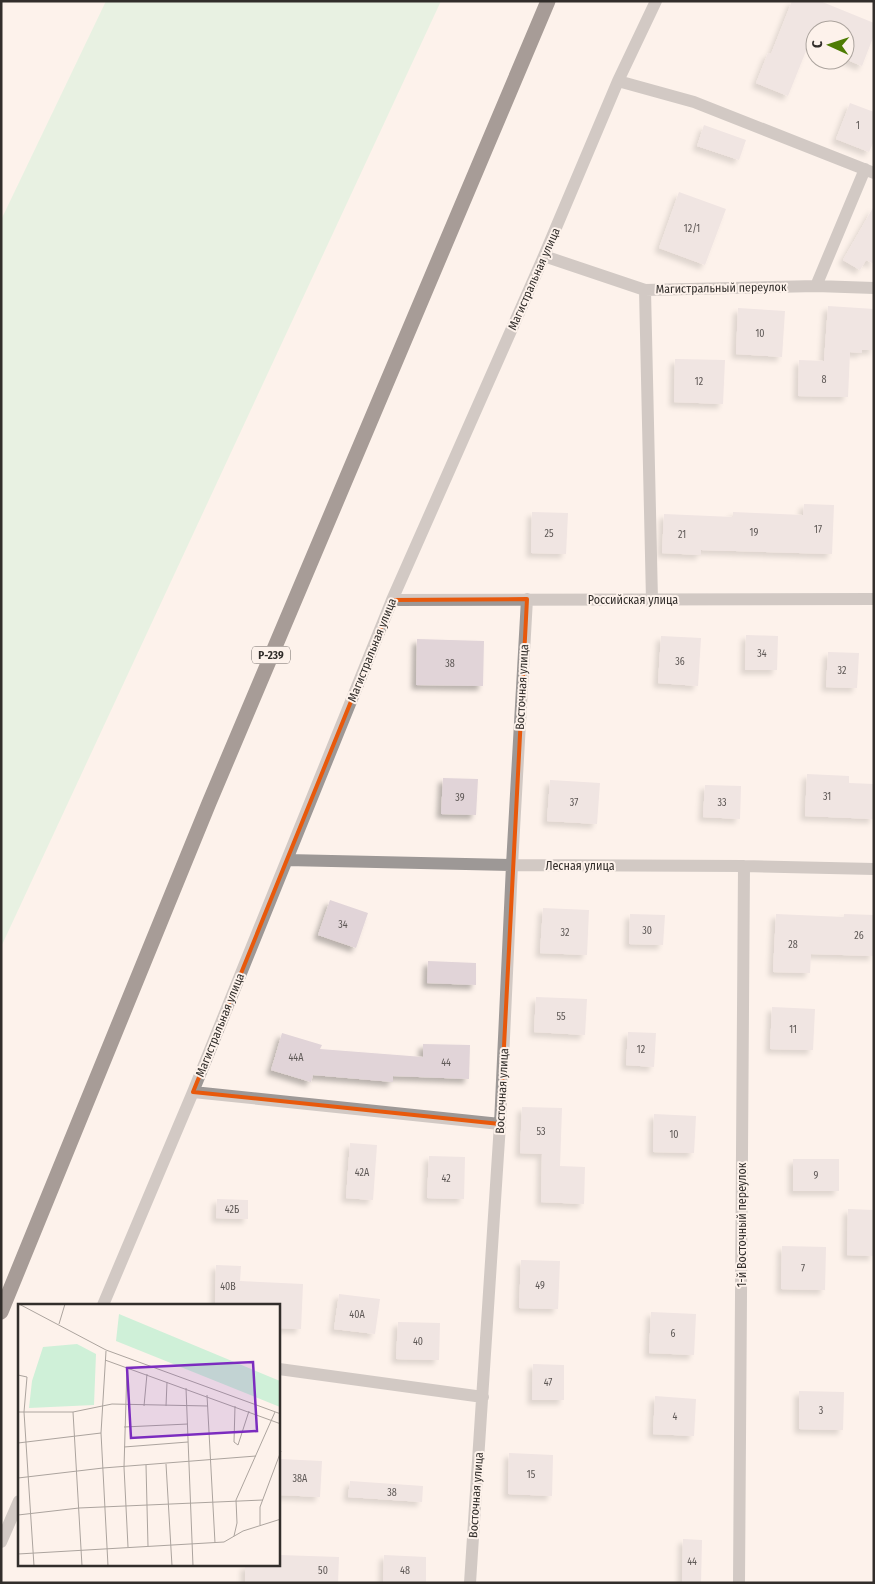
<svg xmlns="http://www.w3.org/2000/svg" width="875" height="1584" font-family="'Fira Sans Condensed',sans-serif">
  <style>
    .green { fill: #cff0d8 }
    .building { fill: #e1d4d8; filter: url(#shadow) }
    .lines { fill: none; stroke-linecap: round; stroke-linejoin: round }
    .minor { stroke: #9d9896; stroke-width: 12 }
    .highway { stroke: #3e3431; stroke-width: 15 }
    .marked { fill: none; stroke: #e8590c; stroke-width: 4; stroke-linejoin: round }
    .labels { text-anchor: middle; stroke-width: 4; stroke-linejoin: round; paint-order: stroke }
    .number-label { font-size: 10px; fill: #5e5856 }
    .shield { fill: #fdf2eb; stroke: #6f6965; stroke-width: 1 }
    .shield-label { font-size: 11px; font-weight: bold; fill: #322e2b }
    .street-label { font-size: 12px; fill: #322e2b; stroke: #fdf2eb }
    .inset-road { fill: none; stroke: #aca49e; stroke-width: 1 }
    .view { fill: #7b2cbf; fill-opacity: 0.15; stroke: #7b2cbf; stroke-width: 2.5 }
    .inset-edge { fill: none; stroke: #322e2b; stroke-width: 2.5 }
  </style>
  <defs>
    <filter id="shadow"><feDropShadow dx="-4.5" dy="4.5" stdDeviation="2.5" flood-color="#0004"/></filter>
  </defs>
  <rect width="100%" height="100%" fill="#fdf2eb"/>
  <!-- green -->
  <path class="green" d="M106,1H441L1,947V220Z"/>
  <!-- building -->
  <path class="building" d="M792,1H820L874,23V35L862,66L845,59V52L851,38L845,36V30L817,29L815,30L814,37L812,36L788,96L756,83L768,53L771,54Z
    M850,103L874,112V141L869,152L836,139Z
    M704,125L746,140L739,160L697,146Z
    M679,192L726,209L705,265L659,248Z
    M874,206V264L866,260L860,270L843,260Z
    M828,306L874,309V350H862V353L850,352L848,397L798,396L799,360L824,361Z
    M738,308L785,311L782,357L736,354Z
    M675,359L725,360L723,404L674,402Z
    M804,504L834,505L832,554L701,550V555L662,553L664,514L733,517V512L803,515Z
    M532,512L568,513L566,554L531,553Z
    M746,635L778,636L777,670H745Z
    M661,636L701,638L698,686L658,683Z
    M417,639L484,641L483,686L416,685Z
    M828,652L859,653L857,688L826,687Z
    M807,774L849,776V783L874,784V819L805,816Z
    M443,778L478,779L476,815L441,814Z
    M550,780L600,783L597,824L547,821Z
    M705,785L741,786L740,819L703,817Z
    M330,900L368,913L356,948L318,935Z
    M543,908L589,910L587,955L540,953Z
    M630,914L665,915L663,945L629,944Z
    M776,914L844,917V914L874,915V956L811,954L810,973L773,972Z
    M428,961L476,963V985L427,983Z
    M536,997L587,999L585,1035L534,1032Z
    M772,1007L815,1009L813,1050L770,1049Z
    M628,1032L656,1033L654,1067L626,1065Z
    M282,1033L322,1045L320,1049L423,1057V1044L470,1045L469,1079L393,1076V1082L313,1075L311,1082L271,1070Z
    M522,1107L562,1108L560,1166L585,1167L584,1204L541,1202L542,1154L520,1153Z
    M654,1114L696,1116L694,1153L653,1152Z
    M350,1143L377,1145L373,1200L346,1198Z
    M429,1156L465,1157L464,1199L427,1198Z
    M793,1159H839V1191H793Z
    M217,1199L248,1200V1219L216,1218Z
    M848,1209L874,1210V1256L847,1255Z
    M782,1246L826,1247L825,1290L781,1289Z
    M521,1260L560,1261L558,1309L519,1308Z
    M216,1265L241,1266L240,1281L303,1284L301,1329L279,1328V1305H215Z
    M339,1294L380,1299L375,1334L334,1329Z
    M651,1312L696,1314L694,1355L649,1353Z
    M398,1322L440,1323L439,1360L396,1359Z
    M533,1364L564,1365V1400H532Z
    M799,1391L844,1392L843,1430L799,1429Z
    M655,1396L696,1399L694,1436L653,1434Z
    M509,1453L553,1455L552,1496L508,1494Z
    M279,1459L322,1461L320,1497L279,1495Z
    M350,1481L423,1486L422,1502L348,1497Z
    M683,1539L702,1540L701,1583H682Z
    M279,1555L339,1557L338,1583H245V1565H279Z
    M384,1555L426,1557V1583H383Z"/>
  <g class="lines">
    <!-- minor -->
    <path class="minor" d="M618,81L694,102L874,173
      M544,256L645,290L816,286L874,288
      M816,286L865,169
      M645,290L652,600
      M392,600L874,599
      M287,860L512,865L744,866L874,869
      M193,1092L500,1124
      M103,1305L193,1092L392,600L544,256L618,81L656,1
      M279,1369L483,1397
      M1,1542L19,1501
      M470,1583L500,1124L512,865L527,599
      M739,1583L744,866"/>
    <!-- highway -->
    <path class="highway" d="M1,1312L209,803L548,1"/>
  </g>
  <!-- marked area -->
  <path d="M0 0H875V1584H0ZM527,599L500,1124L193,1092L392,600Z" fill="#fdf2eb" fill-opacity=".55" fill-rule="evenodd"/>
  <path class="marked" d="M527,599L500,1124L193,1092L392,600Z"/>
  <g class="labels">
    <!-- number labels -->
    <g class="number-label">
      <text x="858" y="129">1</text>
      <text x="692" y="232">12/1</text>
      <text x="760" y="337">10</text>
      <text x="824" y="383">8</text>
      <text x="699" y="385">12</text>
      <text x="818" y="533">17</text>
      <text x="754" y="536">19</text>
      <text x="549" y="537">25</text>
      <text x="682" y="538">21</text>
      <text x="762" y="657">34</text>
      <text x="680" y="665">36</text>
      <text x="450" y="667">38</text>
      <text x="842" y="674">32</text>
      <text x="827" y="800">31</text>
      <text x="460" y="801">39</text>
      <text x="574" y="806">37</text>
      <text x="722" y="806">33</text>
      <text x="343" y="928">34</text>
      <text x="647" y="934">30</text>
      <text x="565" y="936">32</text>
      <text x="859" y="939">26</text>
      <text x="793" y="948">28</text>
      <text x="561" y="1020">55</text>
      <text x="793" y="1033">11</text>
      <text x="641" y="1053">12</text>
      <text x="296" y="1061">44А</text>
      <text x="446" y="1066">44</text>
      <text x="541" y="1135">53</text>
      <text x="674" y="1138">10</text>
      <text x="362" y="1176">42А</text>
      <text x="816" y="1179">9</text>
      <text x="446" y="1182">42</text>
      <text x="232" y="1213">42Б</text>
      <text x="803" y="1272">7</text>
      <text x="540" y="1289">49</text>
      <text x="228" y="1290">40В</text>
      <text x="357" y="1318">40А</text>
      <text x="673" y="1337">6</text>
      <text x="418" y="1345">40</text>
      <text x="548" y="1386">47</text>
      <text x="821" y="1414">3</text>
      <text x="675" y="1420">4</text>
      <text x="531" y="1478">15</text>
      <text x="300" y="1482">38А</text>
      <text x="392" y="1496">38</text>
      <text x="692" y="1565">44</text>
      <text x="323" y="1574">50</text>
      <text x="405" y="1574">48</text>
    </g>
    <!-- shield labels -->
    <rect class="shield" x="252" y="646.5" width="38" height="17" rx="4"/>
    <g class="shield-label">
      <text x="271" y="659">Р-239</text>
    </g>
    <!-- street labels -->
    <g class="street-label">
      <text transform="translate(534 279) rotate(-66)" y="4">Магистральная улица</text>
      <text transform="translate(721 288) rotate(-1)" y="4">Магистральный переулок</text>
      <text x="633" y="604">Российская улица</text>
      <text transform="translate(372 650) rotate(-68)" y="4">Магистральная улица</text>
      <text transform="translate(522 687) rotate(-87)" y="4">Восточная улица</text>
      <text x="580" y="870">Лесная улица</text>
      <text transform="translate(220 1025) rotate(-68)" y="4">Магистральная улица</text>
      <text transform="translate(502 1091) rotate(-87)" y="4">Восточная улица</text>
      <text transform="translate(742 1225) rotate(-90)" y="4">1-й Восточный переулок</text>
      <text transform="translate(476 1495) rotate(-86)" y="4">Восточная улица</text>
    </g>
  </g>
  <!-- overview -->
  <g transform="translate(18 1304)">
    <rect width="262" height="262" fill="#fdf2eb"/>
    <path d="M101,10L262,77V103L98,37ZM59,40L78,50L76,101L11,104L14,77L25,43Z" fill="#cff0d8"/>
    <path class="inset-road" d="M1,0L88,46L263,110M41,20L47,0M88,47L83,129L90,262M87,56L263,120M109,63L106,163L110,243M0,71L9,73L6,108L16,262M168,84L175,262M189,91L197,239M126,102L129,70M148,102L149,78M217,102L216,138L220,141L231,107M0,108H55L94,100L190,102M55,108L64,262M106,123L170,120M0,139L83,129M106,143L170,138M148,160L154,262M128,161L130,242M0,174L85,164L238,152M0,211L61,204L245,196M242,221V203L263,147M216,232L219,219L218,196L257,108M0,250L206,238L225,227L263,215"/>
    <path class="view" d="M235,58L239,127L113,134L109,64Z"/>
    <rect width="262" height="262" class="inset-edge"/>
  </g>
  <!-- border -->
  <rect width="875" height="1584" fill="none" stroke="#322e2b" stroke-width="5"/>
  <!-- north arrow -->
  <g transform="translate(830 45) rotate(273)"><circle r="24" fill="#fdf2eb" stroke="#aca49e"/>
  <path d="M0-4L9 19L0 12L-9 19Z" fill="#4e7c03"/>
  <text y="-8" font-size="14" font-weight="bold" text-anchor="middle" fill="#322e2b">С</text>
  </g>
</svg>
